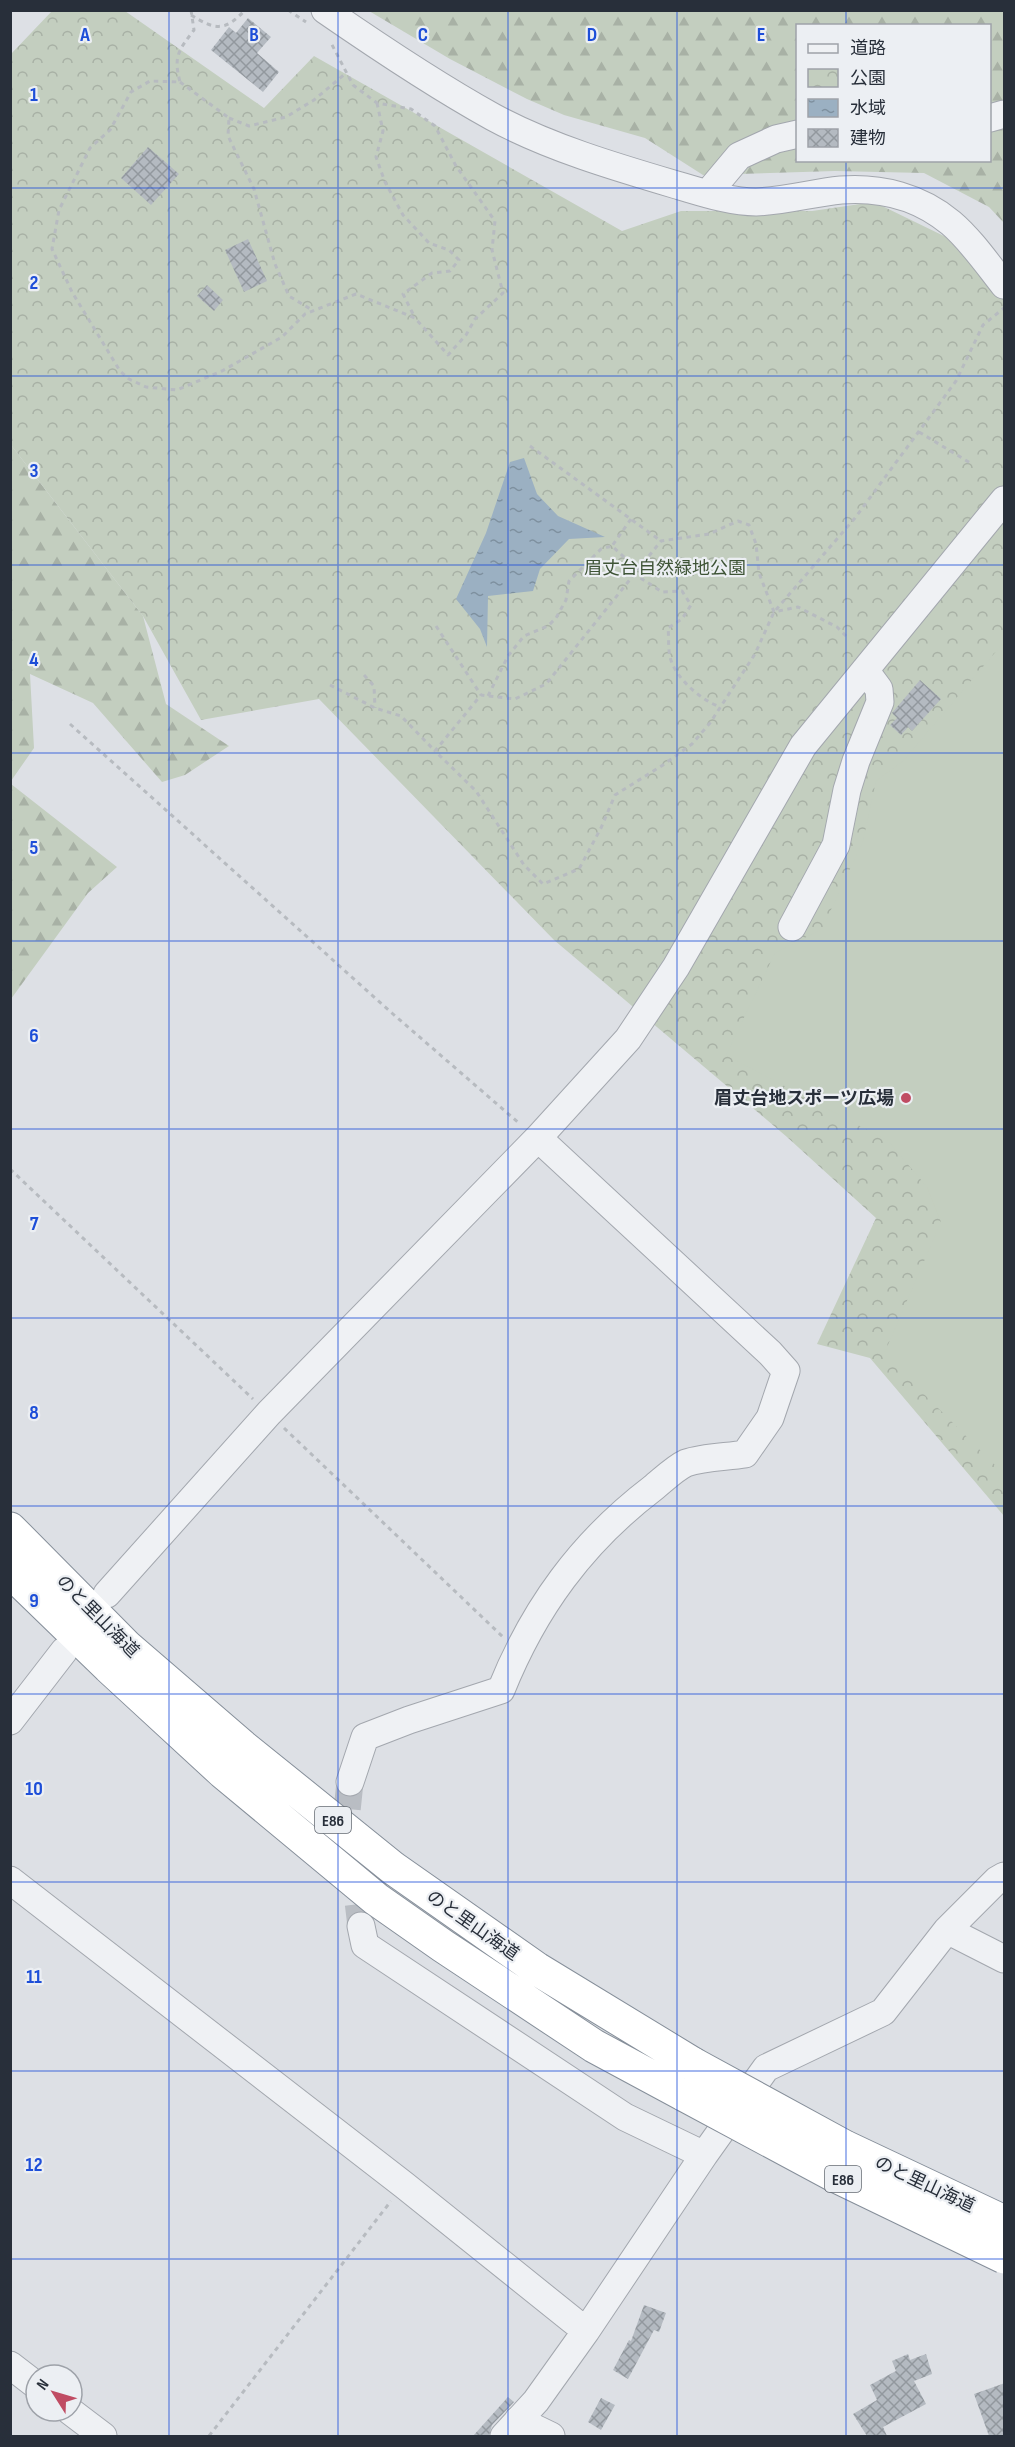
<svg xmlns="http://www.w3.org/2000/svg" width="1015" height="2447" font-family="'Sofia Sans Condensed','Noto Sans JP',sans-serif">
  <style>
    .forest { fill: url(#forest-firs); fill-rule: evenodd }
    .park { fill: url(#park-crowns) }
    .garden { fill: #c3cebf }
    .water { fill: url(#water-ripples) }
    .building { fill: url(#building-cross-hatch) }
    .lines { fill: none; stroke-linecap: round; stroke-linejoin: round }
    .minor-tunnel { stroke: #b9bdc3; stroke-width: 27; stroke-dasharray: 27 14; stroke-linecap: butt }
    .minor-casing { stroke: #a3a7ae; stroke-width: 29 }
    .highway-casing { stroke: #868f9a; stroke-width: 35 }
    .path { stroke: #b7bbc0; stroke-width: 3; stroke-dasharray: 4.5 4.5; stroke-linecap: butt }
    .minor { stroke: #eff1f4; stroke-width: 27 }
    .highway { stroke: #fff; stroke-width: 33 }
    .highway-bridge-casing { stroke: #868f9a; stroke-width: 35; stroke-linecap: butt }
    .highway-bridge { stroke: #fff; stroke-width: 33 }
    .grid { fill: none; stroke: #1d4ed8; stroke-width: 1.5; stroke-opacity: 0.55 }
    .poi-dot { fill: #c04c63; stroke: #eceff3; stroke-width: 2 }
    .labels { text-anchor: middle; stroke-width: 4.5; stroke-linejoin: round; paint-order: stroke }
    .shield { fill: #eceff3; stroke: #636972; stroke-width: 1.5 }
    .shield-label { font-size: 16px; font-weight: bold; fill: #282f3a }
    .park-label { font-size: 18px; fill: #3e5436; stroke: #eceff3 }
    .poi-label { font-size: 18px; font-weight: bold; fill: #282f3a; stroke: #eceff3; text-anchor: end }
    .street-label { font-size: 18px; fill: #282f3a; stroke: #eceff3 }
    .grid-label { font-size: 20px; text-anchor: middle; font-weight: bold; fill: #1d4ed8; stroke: #eceff3; stroke-width: 4.5; stroke-linejoin: round; paint-order: stroke }
  </style>
  <defs>
    <pattern id="forest-firs" width="22" height="20" patternUnits="userSpaceOnUse" patternTransform="scale(1.5)"><rect width="22" height="20" fill="#c3cebf"/><path d="M5 1l3.5 6h-7zM16 11l3.5 6h-7z" fill="#a8b1a5"/></pattern>
    <pattern id="park-crowns" width="20" height="18" patternUnits="userSpaceOnUse" patternTransform="scale(1.5)"><rect width="20" height="18" fill="#c3cebf"/><path d="M2 6a3 3 0 1 1 6 0M12 15a3 3 0 1 1 6 0" fill="none" stroke="#a8b1a5"/></pattern>
    <pattern id="water-ripples" width="26" height="14" patternUnits="userSpaceOnUse" patternTransform="scale(1.5)"><rect width="26" height="14" fill="#9bb0c2"/><path d="M2 4q2-2 4 0t4 0M15 11q2-2 4 0t4 0" fill="none" stroke="#7e909f"/></pattern>
    <pattern id="building-cross-hatch" width="8" height="8" patternUnits="userSpaceOnUse" patternTransform="scale(1.5)"><rect width="8" height="8" fill="#b4bac1"/><path d="M0 0l8 8M0 8l8-8" fill="none" stroke="#92989e"/></pattern>
  </defs>
  <rect width="100%" height="100%" fill="#dde0e5"/>
  <!-- forest -->
  <path class="forest" d="M369,11H1004V223L989,207L924,173L835,171L703,175L645,138L564,115L527,99L450,59ZM798,26H990V160H798Z
    M11,445L143,616L166,704L229,746L185,775L162,782L93,703L30,674L34,748L11,781Z
    M11,784L117,867L88,893L11,999Z"/>
  <!-- park -->
  <path class="park" d="M52,11H125L264,108L314,56L622,231L681,211H812L874,202L946,237L1004,298V1516L870,1358L817,1344L876,1218L787,1137L554,940L319,699L201,720L143,616L11,445V54Z"/>
  <!-- garden -->
  <path class="garden" d="M1004,642V1474L884,1354L941,1222L927,1187L888,1141L726,1055L775,953L822,929L863,841L876,781L903,761Z"/>
  <!-- water -->
  <path class="water" d="M524,458L537,494L558,516L605,537L569,539L540,569L533,591L488,596L487,647L480,629L456,599L486,533L510,462Z"/>
  <!-- building -->
  <path class="building" d="M248,18L271,37L257,53L279,72L263,92L211,50L229,27L236,33Z
    M148,147L179,174L151,205L121,178Z
    M248,239L267,281L244,292L225,250Z
    M207,285L223,300L214,311L197,296Z
    M920,680L941,699L912,731L908,727L901,735L890,725L897,718L892,713Z
    M644,2305L666,2313L659,2332L654,2330L628,2379L613,2370L629,2340L631,2341Z
    M908,2354L910,2360L926,2354L932,2374L914,2381L926,2404L883,2427L887,2436H867L853,2414L877,2400L870,2385L896,2371L892,2361Z
    M1005,2383V2436H989L974,2394Z
    M508,2397L514,2402L492,2425L489,2436H473Z
    M601,2398L615,2405L601,2430L588,2422Z"/>
  <g class="lines">
    <!-- minor-tunnel -->
    <path class="minor-tunnel" d="M350,1782L347,1811L361,1926"/>
    <!-- minor casing -->
    <g class="minor-casing">
      <path id="minor" d="M325,10C380,48 435,85 493,117C550,148 619,168 680,186C704,193 731,202 756,202C785,201 812,193 841,190C881,187 920,197 951,223C971,240 988,265 1004,285
        M990,118L1004,114
        M708,193L739,156L776,139L798,134
        M792,927L836,845L847,790L856,761L880,702L879,689L865,670
        M107,1594L269,1413L538,1138L628,1039L676,967L803,746L1004,500
        M10,1721L64,1651
        M350,1782L365,1737L409,1720L501,1690C534,1608 582,1542 653,1488C663,1480 675,1468 686,1463C704,1457 727,1457 745,1454L770,1418L786,1371L770,1353L538,1138
        M10,1880L404,2185L586,2331
        M361,1926L365,1945L625,2117L704,2155
        M947,1930L1004,1959
        M10,2365L36,2385
        M70,2411L103,2436
        M518,2420L551,2436
        M504,2436L536,2401L586,2331L704,2155L766,2068L883,2012L947,1930L997,1880L1004,1876"/>
    </g>
    <!-- highway casing -->
    <g class="highway-casing">
      <path id="highway" d="M10,1529L127,1647L243,1747L393,1868L537,1969L693,2064
        M10,1571L109,1667L223,1772L376,1899L443,1946L594,2046L685,2095"/>
    </g>
    <!-- path -->
    <path class="path" d="M191,10L194,30C179,50 173,56 180,82L150,81L131,92L110,130L90,148L59,210L52,249L72,292L120,371L129,379L146,387L177,390L222,371L282,337L305,314L356,294L415,318L448,355L466,335L475,319L503,293L492,250L495,221L456,166L435,126L411,109L377,103L353,85L330,41
      M288,10L306,22
      M191,15C215,30 225,32 245,10
      M180,82L229,118L228,136L254,189L275,264L289,296L312,310
      M377,103L383,131L376,157L385,182L403,215L429,243L449,250L459,260L450,271L432,273L403,294L415,318
      M229,118L249,126L286,117L314,100L346,73
      M919,432L972,464
      M530,446L661,541
      M631,519L612,546L637,569
      M633,573L662,592L682,591L691,605L682,619L668,628C669,637 668,648 670,657C675,678 701,700 720,707
      M436,626L481,695
      M846,636L837,627L798,607L774,612L759,573L756,544L749,525L738,521L709,534L661,541L546,684L515,699L481,695L435,751L476,791L524,865L543,884L579,869L601,828L615,795L663,765L692,744L710,723L755,654L774,612L855,518L956,381L983,325L1004,308
      M364,675L374,686L375,708
      M330,685L375,708L401,716L435,751
      M488,696L508,656L524,636L548,626L556,618L566,600L569,581L601,549L612,546
      M70,724L393,1014L520,1124
      M10,1169L253,1399
      M284,1428L503,1637
      M209,2436L391,2201"/>
    <!-- minor -->
    <use href="#minor" class="minor"/>
    <!-- highway -->
    <use href="#highway" class="highway"/>
    <!-- highway-bridge casing -->
    <g class="highway-bridge-casing">
      <path id="highway-bridge" d="M693,2064L845,2147L1004,2222
        M685,2095L834,2175L1004,2257"/>
    </g>
    <!-- highway-bridge -->
    <use href="#highway-bridge" class="highway-bridge"/>
  </g>
  <!-- grid -->
  <path class="grid" d="M169,10V2436M338,10V2436M508,10V2436M677,10V2436M846,10V26M846,160V2436M10,188H1004M10,376H1004M10,565H1004M10,753H1004M10,941H1004M10,1129H1004M10,1318H1004M10,1506H1004M10,1694H1004M10,1882H1004M10,2071H1004M10,2259H1004"/>
  <!-- markers -->
  <circle class="poi-dot" cx="906" cy="1098" r="6"/>
  <g class="labels">
    <!-- shield labels -->
    <g class="shield">
      <rect x="315" y="1807" width="36" height="26" rx="4.5"/>
      <rect x="825" y="2166" width="36" height="26" rx="4.5"/>
    </g>
    <g class="shield-label">
      <text x="333" y="1826">E86</text>
      <text x="843" y="2185">E86</text>
    </g>
    <!-- park labels -->
    <g class="park-label">
      <text x="665" y="574">眉丈台自然緑地公園</text>
    </g>
    <!-- poi labels -->
    <g class="poi-label">
      <text x="894" y="1104">眉丈台地スポーツ広場</text>
    </g>
    <!-- street labels -->
    <g class="street-label">
      <text transform="translate(98 1616) rotate(45)" y="6">のと里山海道</text>
      <text transform="translate(473 1925) rotate(35)" y="6">のと里山海道</text>
      <text transform="translate(925 2184) rotate(25)" y="6">のと里山海道</text>
    </g>
  </g>
  <g class="grid-label">
    <text x="85" y="41">A</text>
    <text x="254" y="41">B</text>
    <text x="423" y="41">C</text>
    <text x="592" y="41">D</text>
    <text x="761" y="41">E</text>
    <text x="34" y="101">1</text>
    <text x="34" y="289">2</text>
    <text x="34" y="477">3</text>
    <text x="34" y="666">4</text>
    <text x="34" y="854">5</text>
    <text x="34" y="1042">6</text>
    <text x="34" y="1230">7</text>
    <text x="34" y="1419">8</text>
    <text x="34" y="1607">9</text>
    <text x="34" y="1795">10</text>
    <text x="34" y="1983">11</text>
    <text x="34" y="2171">12</text>
  </g>
  <!-- border -->
  <rect width="1015" height="2447" fill="none" stroke="#282f3a" stroke-width="24"/>
  <!-- legend -->
  <rect x="796" y="24" width="195" height="138" fill="#eceff3" stroke="#9ea2a9" stroke-width="1.5"/>
  <rect x="808" y="44" width="30" height="9" fill="#eff1f4" stroke="#9ea2a9" stroke-width="1.5"/>
  <text x="850" y="54" font-size="18" fill="#282f3a">道路</text>
  <rect x="808" y="69" width="30" height="18" fill="url(#park-crowns)" stroke="#9ea2a9" stroke-width="1.5"/>
  <text x="850" y="84" font-size="18" fill="#282f3a">公園</text>
  <rect x="808" y="99" width="30" height="18" fill="url(#water-ripples)" stroke="#9ea2a9" stroke-width="1.5"/>
  <text x="850" y="114" font-size="18" fill="#282f3a">水域</text>
  <rect x="808" y="129" width="30" height="18" fill="url(#building-cross-hatch)" stroke="#9ea2a9" stroke-width="1.5"/>
  <text x="850" y="144" font-size="18" fill="#282f3a">建物</text>
  <!-- north arrow -->
  <g transform="translate(54 2393) rotate(307)"><circle r="28" fill="#eceff3" stroke="#9ea2a9" stroke-width="1.5"/>
  <path d="M0-4.5L10 22L0 15L-10 22Z" fill="#c04c63"/>
  <text y="-9" font-size="16" font-weight="bold" text-anchor="middle" fill="#282f3a">N</text>
  </g>
</svg>
